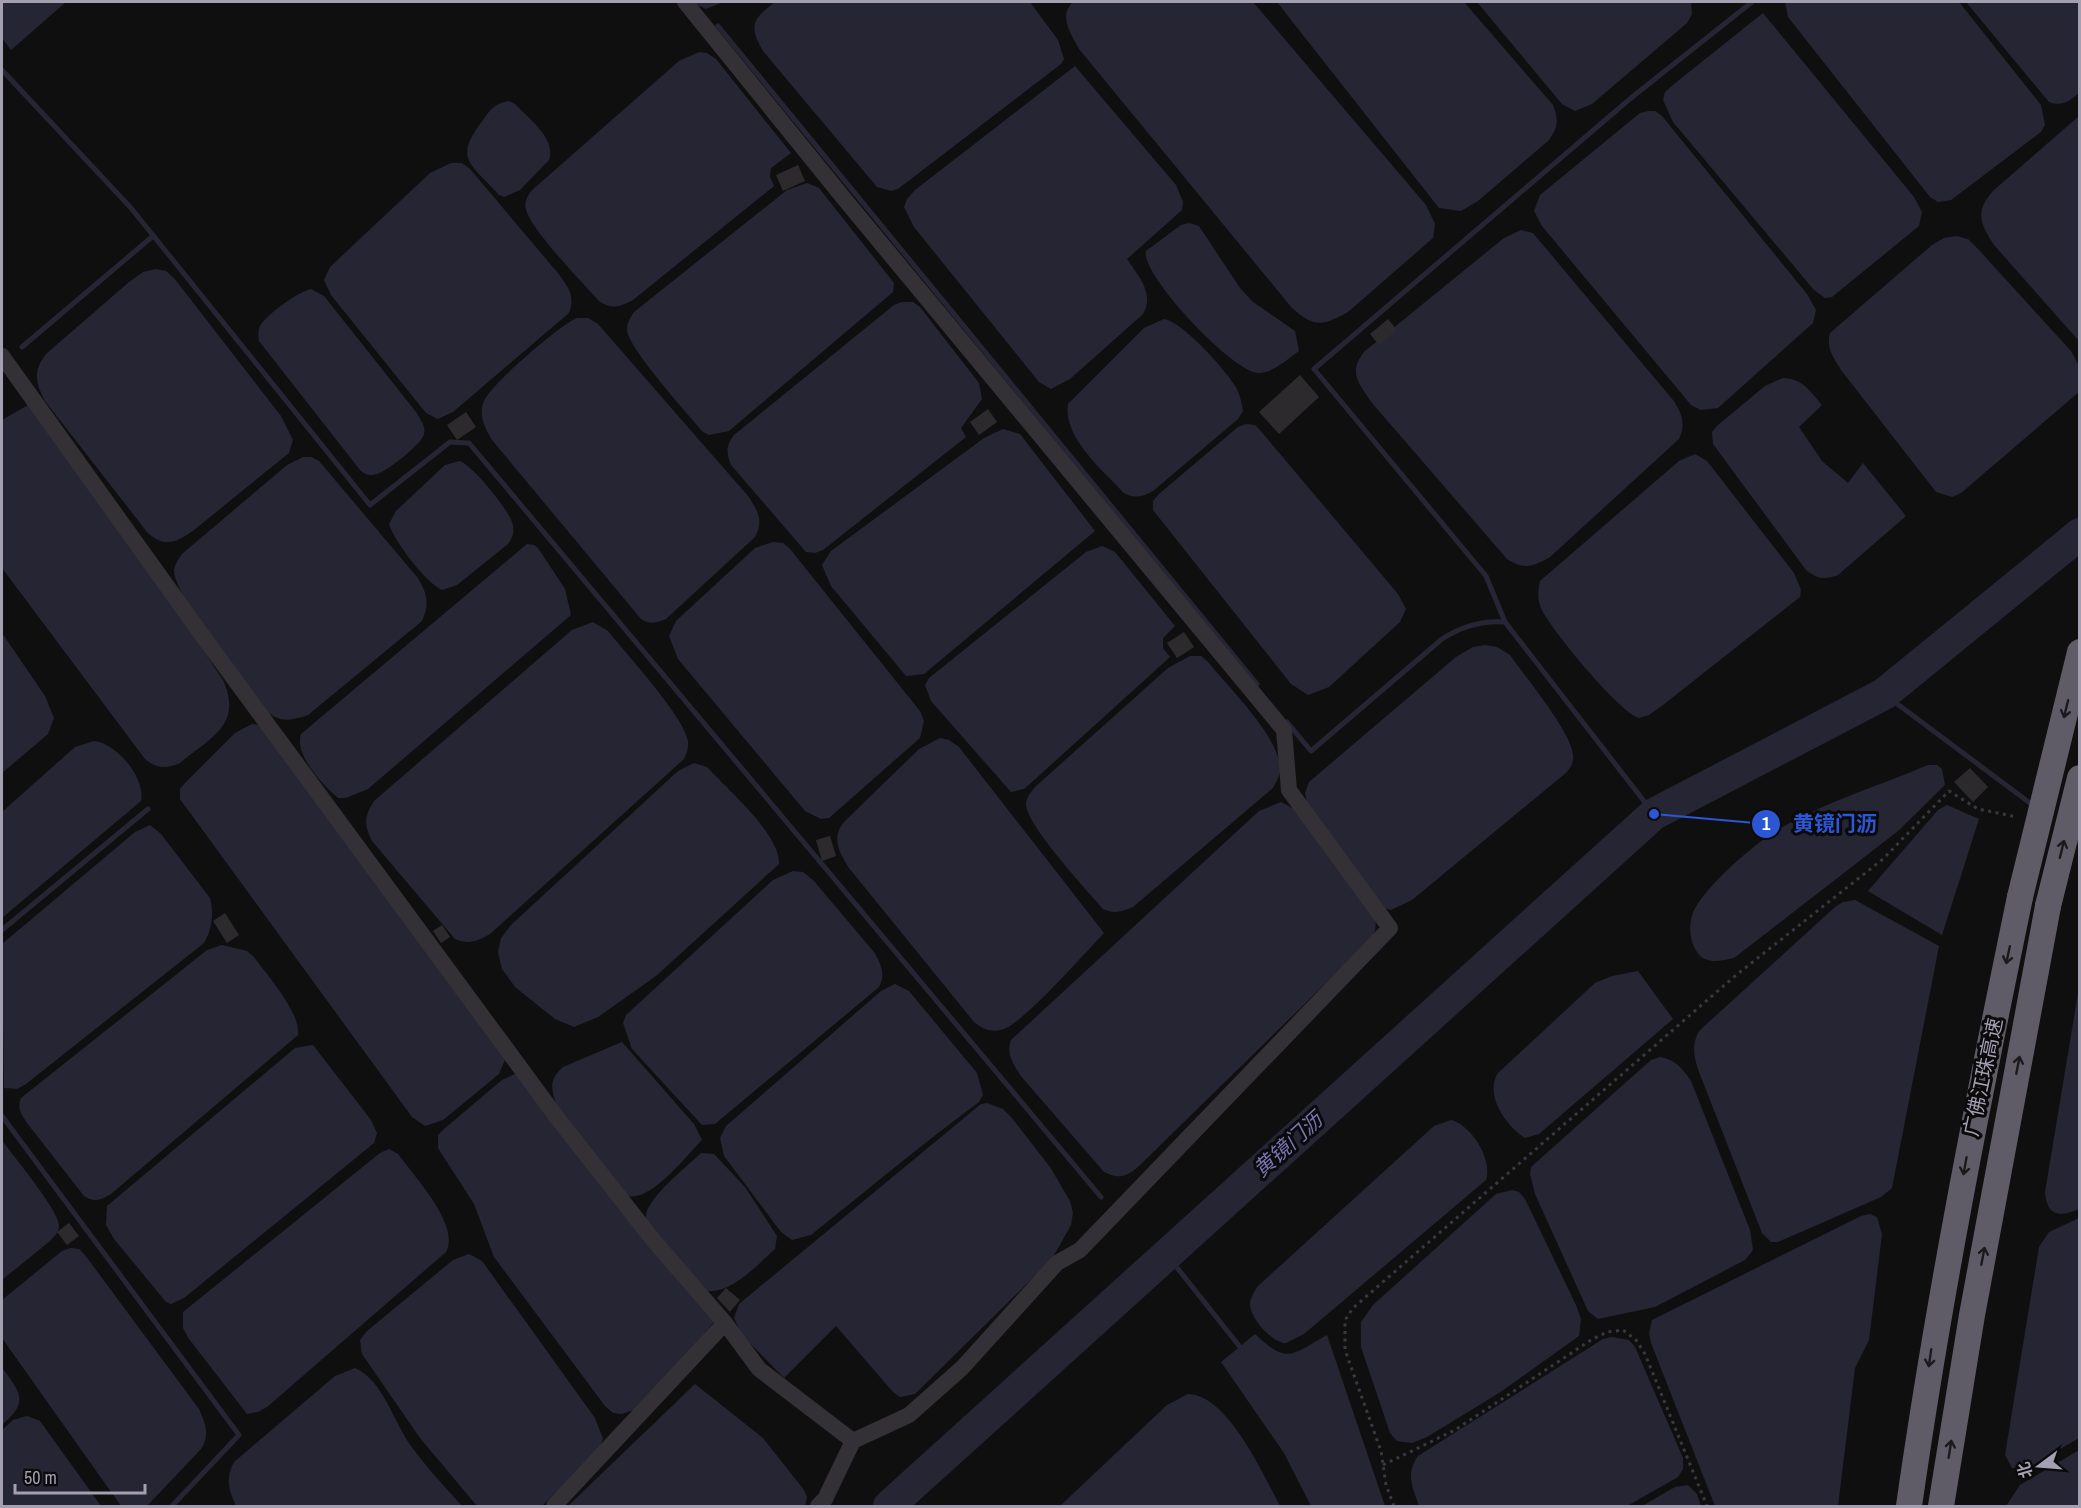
<svg xmlns="http://www.w3.org/2000/svg" width="2081" height="1508" font-family="'Archivo Narrow','Noto Sans SC',sans-serif">
  <style>
    .water { fill: #262534 }
    .lines { fill: none; stroke-linecap: round; stroke-linejoin: round }
    .stream { stroke: #262534; stroke-width: 5 }
    .river { stroke: #262534; stroke-width: 32 }
    .building { fill: #2c2a2d }
    .path { stroke: #3a383f; stroke-width: 3; stroke-dasharray: 3 4.5; stroke-linecap: butt }
    .minor { stroke: #333036; stroke-width: 16 }
    .highway { stroke: #605c67; stroke-width: 26 }
    .highway-bridge { stroke: #605c67; stroke-width: 26 }
    .oneway { stroke: #1c1a1d }
    .labels { text-anchor: middle; stroke-width: 6; stroke-linejoin: round; paint-order: stroke }
    .street-label { font-size: 20px; fill: #a59fb2; stroke: #0b0a0b }
    .water-label { font-size: 21px; font-style: italic; fill: #7973b1; stroke: #0b0a0b }
    .leader { fill: none; stroke: #2b56d4; stroke-width: 2 }
    .callout-dot { fill: #2b56d4; stroke: #0b0a0b; stroke-width: 2 }
    .mark-label { font-size: 18px; text-anchor: middle; font-weight: bold; fill: #fff }
    .callout-label { font-size: 21px; text-anchor: middle; font-weight: bold; fill: #2b56d4; stroke: #0b0a0b; stroke-width: 6; stroke-linejoin: round; paint-order: stroke }
  </style>
  <rect width="100%" height="100%" fill="#100f10"/>
  <!-- water -->
  <path class="water" d="M2,2H66L11,50L2,38Z
    M691,2H723L706,9Z
    M775,2H1030L1058,40L1064,59L1061,64L898,189L891,191L877,187L763,51C748,25 753,19 775,2Z
    M1073,2H1253L1426,205L1435,224L1433,238L1348,312C1322,326 1315,328 1292,308L1079,49C1071,34 1058,16 1073,2Z
    M1277,2H1464L1553,105C1559,120 1558,127 1549,140L1478,201L1461,211L1439,208Z
    M1477,2H1691L1692,14L1687,23L1592,104L1575,111L1562,104Z
    M1785,2H1959L2041,105L2045,125L2041,132L1951,200L1938,202L1930,197L1788,17Z
    M1966,2H2079V93C2069,101 2062,107 2049,102Z
    M1763,13L1914,197L1922,212L1919,226L1832,297L1825,298L1814,290L1673,122L1663,100L1665,92L1674,84Z
    M699,52L707,53L716,59L791,153L771,168L770,177L774,186L633,300C619,307 612,310 599,301C583,283 530,229 526,209C524,202 527,197 531,191L679,61Z
    M1075,66L1176,185L1183,202L1182,210L1127,259C1138,276 1155,293 1143,314L1070,379L1051,389L1039,382L914,227L904,207L907,199L915,190Z
    M509,101L515,104C528,118 557,139 549,160L520,190L504,197L499,195C470,163 453,159 483,120C490,110 495,103 509,101Z
    M1648,111H1655L1662,116L1807,294L1816,310L1813,323L1718,408L1701,410L1691,405L1542,226L1534,211L1540,195L1640,113Z
    M2079,116V341L1994,245C1979,222 1975,211 1994,190Z
    M451,163H462L470,169L557,272C567,285 576,296 569,313L453,412L438,419L426,413L331,295L324,280L330,267L430,173Z
    M807,183L819,188L894,283L893,292L729,431L709,435L703,432C689,415 626,346 627,329C627,322 631,317 634,312L787,190Z
    M1189,223L1199,226L1240,288L1253,302L1295,331L1299,351C1288,359 1272,373 1259,373C1234,374 1140,274 1146,251L1181,225Z
    M1521,230L1533,233L1673,400C1682,413 1686,424 1679,439L1550,557C1533,567 1524,570 1507,559L1372,403C1359,383 1347,372 1365,351L1504,238Z
    M1957,236L1968,239L1978,249L2071,351L2079,366L2080,391L1961,493L1952,497L1936,492L1841,370C1833,357 1826,348 1830,333L1932,245L1944,238Z
    M156,269L166,271L174,278L281,416L293,440L289,453L194,530C176,543 164,548 147,532L45,401C35,382 33,371 46,354L129,282L143,272Z
    M311,289L324,296L416,412C420,419 426,426 424,434C423,443 386,472 377,474C370,476 365,475 360,470L259,341C258,336 258,330 260,326C267,314 298,292 311,289Z
    M902,302H913L920,307L979,383L982,399L961,428L966,437L823,550L815,553L806,552L731,465C726,452 726,446 734,435L894,305Z
    M577,318H588L598,324L748,496C758,511 764,520 755,537L666,619C656,623 650,625 641,619L492,440C485,428 478,415 484,401C490,385 561,324 577,318Z
    M1164,319C1183,322 1227,371 1237,389C1240,396 1242,404 1243,411L1238,419L1153,491C1143,497 1135,499 1124,493C1103,470 1063,438 1068,404L1144,328Z
    M1783,378C1802,378 1811,392 1822,405L1799,427L1822,461L1848,483L1863,463L1906,516L1838,575C1824,580 1818,579 1806,570L1713,444L1712,432L1718,425L1765,386Z
    M28,405L105,502L223,680C243,725 211,737 180,763C166,769 157,769 145,759L2,568V420Z
    M1246,424L1255,425L1260,430L1398,594L1406,609L1400,622L1329,687L1308,695L1291,684L1153,510V501L1159,494L1238,427Z
    M1003,429L1020,434L1095,531L924,674L906,676L831,586L822,565L831,551L984,438Z
    M1695,454L1707,461L1794,573L1801,590L1800,597L1663,705L1649,715L1639,718C1619,712 1550,629 1541,608C1537,598 1538,591 1540,581L1679,461Z
    M303,457H311L319,461L417,577C427,592 430,604 422,621L308,715C290,721 280,723 265,710C247,686 173,595 174,570C175,564 178,559 182,554L287,465Z
    M460,461C474,467 507,508 512,522C515,531 513,537 508,544L457,585L442,590C426,583 394,541 389,524L396,511L445,465Z
    M773,542L783,543L790,549L920,711L924,721L920,738L829,818L821,819L805,811L678,659L669,636L676,621L755,548Z
    M527,544L534,545L538,548L565,589L571,615L368,789L346,798H338C323,785 294,755 301,734Z
    M1102,546L1115,552L1175,626L1163,638V648L1170,657L1032,782L1024,789L1011,792L931,701L925,685L929,678L1086,552Z
    M593,622L608,631C627,655 683,715 688,741C689,748 686,754 684,759L490,934C477,941 469,945 455,939L372,841C364,825 364,816 374,801L572,630Z
    M2,633L45,696L54,718L48,734L2,773Z
    M1485,645L1497,647L1510,655C1525,677 1571,731 1573,755C1574,762 1571,767 1567,772L1412,900L1391,910L1383,908L1308,806L1305,793L1309,782L1456,657L1473,647Z
    M1190,656H1201L1208,662C1229,688 1276,733 1280,766C1281,774 1277,780 1273,788L1133,907C1121,912 1115,914 1103,909C1088,891 1024,823 1026,803C1027,796 1032,791 1035,787L1168,668Z
    M252,724L260,725L505,1060L499,1074L443,1120L425,1126L412,1117L180,799V789L185,783L235,733Z
    M940,738L949,740L959,747L1104,933C1085,953 1025,1021 1004,1029C992,1033 984,1030 974,1022L849,868C839,852 831,838 844,822L919,749Z
    M94,741C116,743 146,778 141,801L2,918V812L75,747Z
    M694,763L707,767C727,789 781,835 779,864L656,976L598,1017L574,1027L555,1019L515,987L502,969L498,952L501,938L511,925L678,771Z
    M1928,765H1937L1942,769L1945,785L1898,831L1734,958C1722,961 1705,965 1697,952C1690,942 1688,925 1693,913C1703,888 1757,841 1781,828C1827,801 1879,786 1928,765Z
    M1281,802L1296,810L1376,920L1375,931L1369,941L1140,1165C1128,1176 1120,1180 1104,1172L1020,1075C1013,1063 1006,1054 1011,1040L1259,811Z
    M1947,805L1979,819L1942,935L1868,891L1938,810Z
    M150,825L161,834L210,898C214,913 212,930 204,943L26,1084L17,1089L4,1088L2,944L135,832Z
    M793,871L803,872L813,880L874,952C881,964 886,974 879,987L715,1124L702,1125L632,1049L623,1023L626,1015L773,880Z
    M1855,900L1939,946L1892,1188L1881,1197L1778,1242H1771L1762,1233L1699,1072C1694,1057 1691,1046 1699,1031L1835,907L1843,902Z
    M222,945L247,951L254,957C267,975 301,1013 298,1035L111,1194C101,1200 95,1203 84,1196L27,1123C21,1114 17,1108 21,1098L207,950Z
    M1638,971L1673,1019L1539,1134L1525,1138C1506,1126 1484,1095 1498,1073L1595,983L1612,976Z
    M895,984L909,991L977,1073L983,1095L979,1102C922,1144 867,1190 811,1235L792,1240L781,1232L724,1156L720,1138L726,1126L881,991Z
    M2079,987V1209C2060,1217 2047,1217 2045,1192Z
    M622,1042L694,1124L702,1140C685,1157 652,1201 628,1196L558,1108C551,1091 548,1080 563,1067Z
    M313,1045L371,1120L377,1133L374,1143L184,1298L171,1304L166,1302L114,1239L106,1225L107,1206L295,1048Z
    M1660,1057C1676,1060 1682,1068 1691,1081L1750,1230L1753,1250L1745,1260L1655,1307L1598,1319L1588,1311L1535,1194L1530,1174L1531,1167L1651,1060Z
    M517,1073L715,1321L641,1407L622,1414L613,1413L605,1406L494,1257L474,1204L438,1148V1135L444,1129L502,1080Z
    M987,1103L1003,1109L1012,1118L1050,1167L1070,1201L1073,1213L1071,1225L1052,1259L915,1394L900,1397L893,1392L836,1326L784,1378L742,1335L734,1318L739,1304L981,1104Z
    M1451,1120C1471,1125 1493,1159 1486,1180L1304,1334L1286,1343C1272,1343 1251,1319 1250,1305C1250,1298 1254,1292 1258,1286L1434,1126Z
    M2,1140C13,1156 58,1209 59,1225C59,1232 54,1237 50,1241L2,1280Z
    M389,1149L398,1154C414,1176 461,1226 446,1252L267,1407L258,1412L247,1414L189,1339L183,1328V1312L380,1153Z
    M701,1153L714,1154L745,1187L777,1236L775,1249C758,1264 732,1294 706,1291L646,1220C642,1201 687,1167 701,1153Z
    M1512,1190L1519,1192L1525,1199L1576,1305L1581,1319L1579,1336L1499,1393L1427,1437L1412,1443L1397,1441L1390,1433L1361,1347V1322L1373,1305L1496,1194Z
    M1870,1214L1877,1217L1882,1234L1869,1340L1855,1368L1838,1506H1715L1651,1343L1649,1333L1652,1320L1861,1216Z
    M2079,1218V1438L2026,1469L2012,1468L2005,1455L2039,1247L2049,1232Z
    M71,1248L79,1249L85,1255L199,1409C206,1425 210,1434 201,1449L147,1506H121L2,1338V1300L62,1251Z
    M469,1254L482,1261L595,1418L603,1439L597,1454L542,1506H477L420,1438L362,1354L360,1340L367,1331L453,1260Z
    M1255,1334C1288,1365 1291,1355 1327,1335L1385,1506H1311L1284,1453L1221,1362Z
    M1612,1337L1629,1340L1635,1347L1683,1458V1469L1678,1477L1627,1506H1419C1413,1488 1405,1474 1418,1456L1603,1339Z
    M2,1368C21,1393 29,1402 2,1425Z
    M355,1368C383,1380 394,1423 411,1446C426,1467 445,1487 462,1506H236C229,1490 225,1479 234,1462L335,1376Z
    M695,1384L763,1438L804,1490L807,1497L805,1506H568Z
    M1188,1394C1228,1395 1263,1474 1280,1506H1060L1167,1405Z
    M27,1416L40,1421L101,1506H2V1430L13,1420Z
    M2079,1450V1506H2006L2020,1485Z
    M1688,1485L1697,1494L1701,1506H1642L1675,1487Z"/>
  <g class="lines">
    <!-- stream -->
    <path class="stream" d="M718,26L1257,684
      M2,70L131,208L370,505L450,442L469,443L1101,1197
      M22,347L153,236
      M1884,694L2034,806
      M1287,722L1311,751L1442,639C1462,626 1482,620 1505,622
      M1654,814L1505,622L1486,576L1314,369L1631,98L1752,2
      M2073,835L2080,843
      M2,930L148,809
      M2,1116L239,1435L172,1506
      M1167,1255L1244,1352"/>
    <!-- river -->
    <path class="river" d="M889,1506L1654,814L1884,694L2080,534"/>
  </g>
  <!-- building -->
  <path class="building" d="M798,165L805,181L783,191L776,175Z
    M1388,319L1397,330L1379,345L1370,334Z
    M1300,375L1319,397L1279,434L1259,412Z
    M988,409L997,422L979,435L970,422Z
    M466,412L476,427L457,440L447,425Z
    M1184,632L1194,647L1177,658L1167,643Z
    M1970,768L1988,787L1973,802L1954,782Z
    M830,836L836,856L822,861L816,840Z
    M225,913L239,935L227,943L213,921Z
    M442,925L450,937L441,943L433,931Z
    M69,1223L79,1236L67,1245L57,1232Z
    M726,1288L740,1300L730,1312L717,1298Z"/>
  <g class="lines">
    <!-- path -->
    <path class="path" d="M1383,1465L1455,1430L1591,1340L1607,1332L1623,1330L1636,1340L1645,1354L1707,1506
      M1394,1506L1386,1485L1381,1451L1345,1350V1320L1353,1308L1735,976L1883,859L1949,791L1978,809L2017,817"/>
    <!-- minor -->
    <path class="minor" d="M685,2L846,201L1284,730L1289,790L1390,928L1080,1250L1057,1263L962,1368L909,1415L853,1441L825,1499L818,1506
      M2,356L207,642L555,1115L654,1241L725,1323L759,1369L853,1441
      M554,1506L725,1323"/>
    <!-- highway -->
    <path class="highway" d="M1909,1506C1938,1302 1978,1100 2020,897
      M1941,1506L1972,1315L2048,906"/>
    <!-- highway-bridge -->
    <path class="highway-bridge" d="M2020,897L2080,652
      M2048,906L2080,778"/>
  </g>
  <!-- one-way arrows -->
  <defs><path id="oneway-shaft" d="M-6 0H5M1.5-3L5.5 0L1.5 3" fill="none" stroke-width="1.6" stroke-linecap="round" stroke-linejoin="round" transform="scale(1.5)"/></defs>
  <g class="oneway">
    <use href="#oneway-shaft" transform="translate(2066 709) rotate(104)"/>
    <use href="#oneway-shaft" transform="translate(2062 849) rotate(-76)"/>
    <use href="#oneway-shaft" transform="translate(2008 955) rotate(102)"/>
    <use href="#oneway-shaft" transform="translate(2018 1065) rotate(-79)"/>
    <use href="#oneway-shaft" transform="translate(1965 1166) rotate(100)"/>
    <use href="#oneway-shaft" transform="translate(1983 1256) rotate(-79)"/>
    <use href="#oneway-shaft" transform="translate(1930 1358) rotate(98)"/>
    <use href="#oneway-shaft" transform="translate(1950 1449) rotate(-81)"/>
  </g>
  <g class="labels">
    <!-- street labels -->
    <g class="street-label">
      <text transform="translate(1983 1077) rotate(-78)" y="7">广佛江珠高速</text>
    </g>
    <!-- water labels -->
    <g class="water-label">
      <text transform="translate(1288 1145) rotate(-42)" y="7">黄镜门沥</text>
    </g>
  </g>
  <!-- callouts -->
  <path class="leader" d="M1654 814L1766 824"/>
  <g class="callout-dot">
    <circle cx="1654" cy="814" r="6"/>
    <circle cx="1766" cy="824" r="15"/>
  </g>
  <g class="mark-label">
    <text x="1766" y="830">1</text>
  </g>
  <g class="callout-label">
    <text x="1835" y="831">黄镜门沥</text>
  </g>
  <!-- border -->
  <rect width="2081" height="1508" fill="none" stroke="#a59fb2" stroke-width="6"/>
  <!-- north arrow -->
  <g transform="translate(2039 1466) rotate(254)" stroke="#0b0a0b" stroke-width="4.5" paint-order="stroke">
  <path d="M0-4.5L10 22L0 15L-10 22Z" fill="#a59fb2"/>
  <text y="-9" font-size="16" font-weight="bold" text-anchor="middle" fill="#a59fb2">北</text>
  </g>
  <!-- scale -->
  <path d="M15 1484v9h130v-9" fill="none" stroke="#a59fb2" stroke-width="3"/>
  <text x="24" y="1484" font-size="18" fill="#a59fb2" stroke="#0b0a0b" stroke-width="4.5" paint-order="stroke">50 m</text>
</svg>
